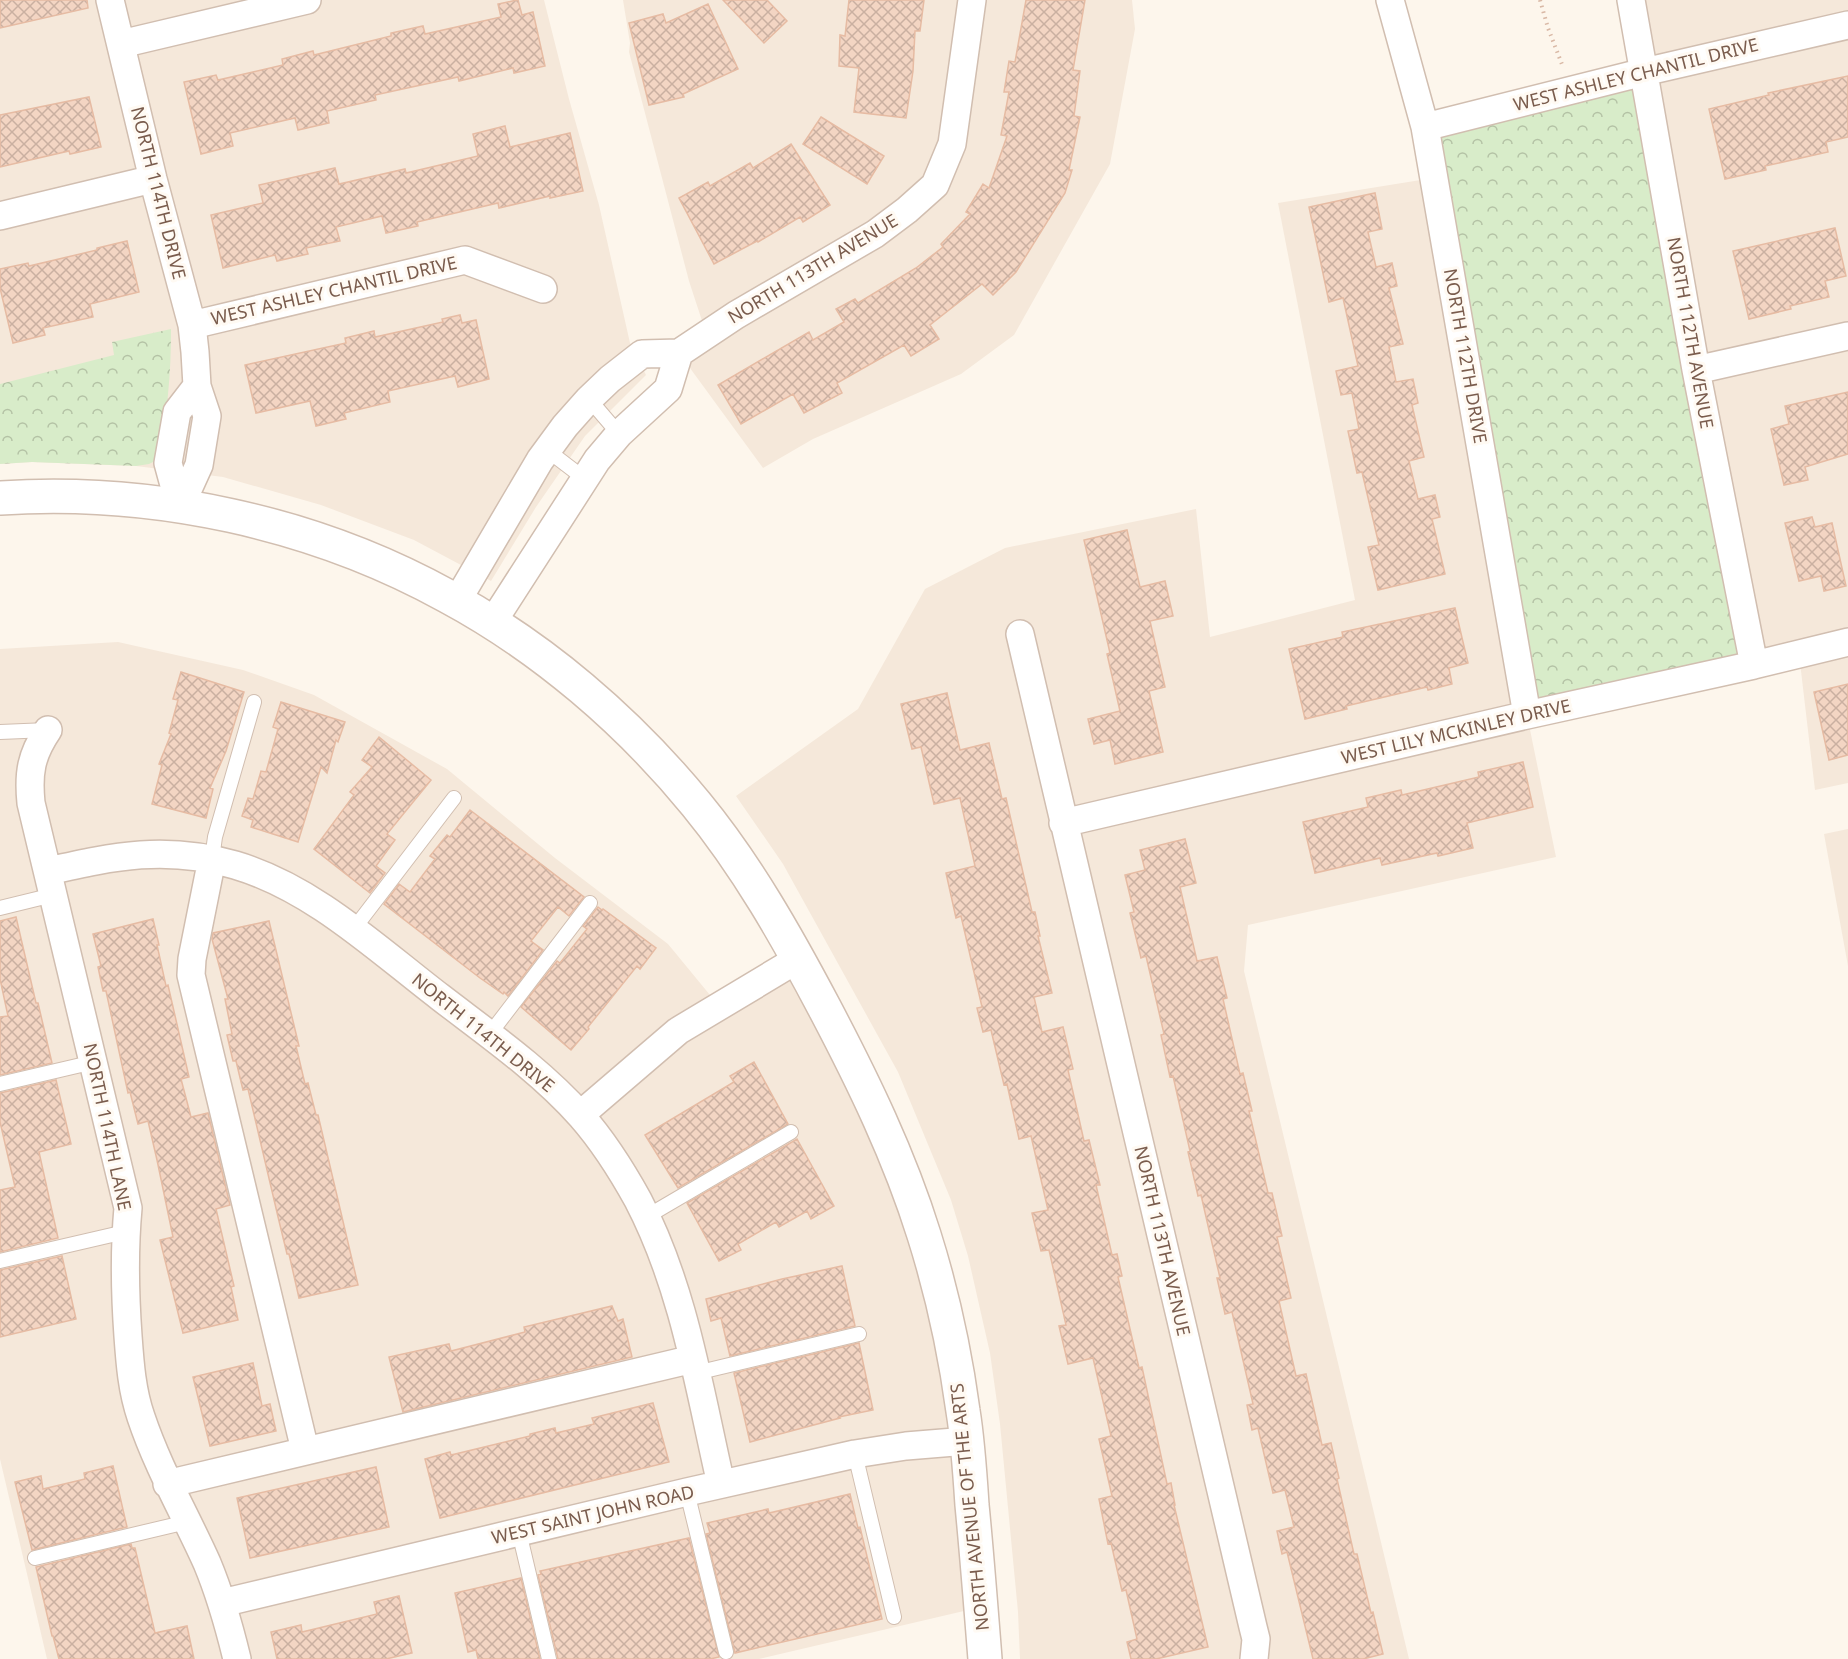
<svg xmlns="http://www.w3.org/2000/svg" width="1848" height="1659" font-family="'Noto Sans',sans-serif">
  <style>
    .residential { fill: #f5e8da }
    .park { fill: url(#park-crowns) }
    .building { fill: url(#building-cross-hatch); stroke: #e6bba3; stroke-width: 1.5 }
    .lines { fill: none; stroke-linecap: round; stroke-linejoin: round }
    .service-casing { stroke: #d1beb0; stroke-width: 16 }
    .minor-casing { stroke: #d1beb0; stroke-width: 30 }
    .tertiary-casing { stroke: #d1beb0; stroke-width: 36 }
    .path { stroke: #d9b8a5; stroke-width: 4; stroke-dasharray: 1.5 4.5; stroke-linecap: butt }
    .service { stroke: #fff; stroke-width: 14 }
    .minor { stroke: #fff; stroke-width: 27 }
    .tertiary { stroke: #fff; stroke-width: 33 }
    .labels { text-anchor: middle; stroke-width: 6; stroke-linejoin: round; paint-order: stroke }
    .street-label { font-size: 18px; fill: #7a5c4d; stroke: #fffaf3 }
  </style>
  <defs>
    <pattern id="park-crowns" width="20" height="18" patternUnits="userSpaceOnUse" patternTransform="scale(1.5)"><rect width="20" height="18" fill="#d8ecc9"/><path d="M2 6a3 3 0 1 1 6 0M12 15a3 3 0 1 1 6 0" fill="none" stroke="#b4c2a5"/></pattern>
    <pattern id="building-cross-hatch" width="8" height="8" patternUnits="userSpaceOnUse" patternTransform="scale(1.5)"><rect width="8" height="8" fill="#f3d5c3"/><path d="M0 0l8 8M0 8l8-8" fill="none" stroke="#cab0a1"/></pattern>
  </defs>
  <rect width="100%" height="100%" fill="#fdf6ec"/>
  <!-- residential -->
  <path class="residential" d="M0,0H544L569,99L599,205L630,343L646,375L585,436L536,507L491,581L414,540L321,505L223,477L136,466L32,462L0,464Z
    M623,0H1132L1135,29L1110,164L1014,335L961,374L813,439L763,468L679,353L706,333L689,281L629,52L630,43Z
    M1631,0H1848V783L1815,790L1799,654L1527,715L1556,857L1248,925L1244,971L1409,1659H1020L1018,1612L1000,1424L990,1353L968,1256L951,1200L898,1072L783,864L736,796L858,709L925,589L1005,548L1196,509L1210,637L1355,600L1278,203L1433,178L1644,73Z
    M118,642L243,670L314,695L447,769L555,858L668,944L719,1006L798,959L910,1195L981,1607L759,1659H47L0,1459V649Z
    M1848,829V966L1824,834Z"/>
  <!-- park -->
  <path class="park" d="M1644,72L1754,665L1527,715L1425,127Z
    M171,329C171,373 168,419 155,461L149,464L136,466L32,462L0,464V384L114,355L112,342Z"/>
  <!-- building -->
  <path class="building" d="M0,0H87L88,8L0,28Z
    M517,0H518L522,15L533,12L545,66L514,73L513,68L459,81L458,77L375,95L376,100L327,111L329,123L298,130L295,118L230,133L233,146L201,154L184,82L216,75L218,80L283,65L282,59L313,51L314,55L391,36V33L423,26L425,34L501,17L498,4Z
    M723,0H767L787,21L764,43Z
    M849,0H924L920,31H915L913,71L906,118L854,112L859,68L839,66L840,35L845,36Z
    M1026,0H1085L1073,70L1080,71L1074,116L1080,117L1069,170H1072L1065,193L1016,272L993,295L982,284L930,325L939,339L911,356L904,345L837,383L842,393L804,413L793,394L741,424L718,385L809,332L813,340L844,322L836,309L855,299L858,303L916,268L943,247L941,244L970,214L966,212L983,184L989,188L1007,136L1001,135L1009,92H1004L1009,61L1015,62Z
    M708,4L738,69L683,94L684,97L649,105L629,23L663,14L666,23Z
    M1848,76V137L1826,142L1828,152L1765,166L1766,170L1725,179L1709,109L1769,95L1768,93Z
    M89,97L101,147L70,154L69,151L0,167V115Z
    M821,117L884,156L867,184L803,144Z
    M505,126L510,147L570,133L583,191L550,198V196L499,208L498,203L417,222L418,226L386,233L382,216L336,227L340,241L306,248L308,254L277,261L275,255L223,268L211,215L263,203L259,185L335,168L339,184L405,169L406,173L478,156L473,134Z
    M791,144L830,205L803,222L800,217L758,242L757,241L714,264L679,198L708,182L710,186L750,163L753,168Z
    M1375,193L1382,229L1368,232L1376,267L1392,263L1397,286L1389,288L1403,344L1389,347L1396,382L1413,379L1418,403L1412,405L1424,457L1409,461L1418,499L1435,495L1440,517L1432,519L1445,574L1378,590L1368,547L1379,545L1362,472L1357,473L1348,431L1359,429L1352,393L1341,395L1336,371L1358,366L1343,298L1329,302L1309,207Z
    M1835,228L1846,276L1825,281L1829,297L1790,306L1791,309L1749,319L1733,251Z
    M127,241L139,292L90,304L93,317L43,328L45,335L13,343L0,288V269L28,263L29,266L97,250V248Z
    M460,315L462,323L476,320L489,379L458,387L455,376L388,391L390,402L344,413L346,419L316,426L310,401L256,413L245,365L346,343L345,338L374,331L375,337L443,322L442,319Z
    M1848,392V454L1805,467L1808,480L1784,485L1771,429L1789,424L1785,406Z
    M1812,517L1815,527L1832,523L1846,586L1824,591L1821,576L1799,581L1785,523Z
    M1127,530L1140,587L1165,581L1173,616L1150,621L1165,687L1149,691L1163,752L1115,764L1110,740L1094,744L1088,719L1120,711L1107,654L1110,653L1084,540Z
    M1455,608L1468,663L1449,668L1452,684L1428,690L1427,687L1346,706L1347,709L1305,719L1289,649L1343,637L1342,632Z
    M181,672L244,692L226,751L210,788L213,789L206,818L152,804L162,765L159,764L171,734L169,733L178,700L173,699Z
    M1848,684V755L1829,760L1814,692Z
    M947,693L960,750L989,743L1002,799L1006,798L1032,912H1035L1040,936H1038L1052,993L1034,997L1042,1032L1063,1027L1073,1069L1068,1070L1084,1141L1089,1140L1100,1185H1096L1112,1255L1117,1254L1122,1276L1118,1277L1139,1368L1142,1367L1167,1484L1171,1483L1175,1505H1174L1208,1647L1156,1659H1131L1127,1642L1137,1639L1126,1590L1122,1591L1111,1543L1108,1544L1099,1499L1112,1496L1099,1439L1111,1436L1093,1358L1068,1364L1059,1326L1066,1325L1049,1250L1041,1251L1032,1213L1048,1210L1031,1136L1019,1139L1007,1084L1004,1085L991,1030L983,1032L977,1008L982,1007L961,916L956,918L946,873L975,866L960,798L934,804L921,747L912,749L901,704Z
    M281,702L345,722L338,742L336,740L327,773L321,767L298,842L251,827L253,820L242,816L248,798L253,799L261,771L266,772L278,729L273,727Z
    M379,737L431,780L387,834L395,840L376,866L385,873L370,893L314,849L354,795L350,792L372,767L362,760Z
    M1523,762L1533,807L1467,823L1473,848L1438,856L1437,853L1382,865L1380,858L1315,873L1303,822L1368,807L1366,798L1401,790L1402,795L1479,777L1478,772Z
    M470,810L584,897L569,916L558,907L531,941L543,950L508,996L504,992L503,994L480,978L384,904L399,884L410,892L435,859L430,856L447,835L450,837Z
    M1185,839L1196,883L1180,887L1197,961L1217,957L1227,998L1223,999L1240,1074L1243,1073L1252,1111H1249L1268,1193H1272L1282,1236L1277,1237L1291,1298L1279,1301L1296,1376L1306,1374L1322,1445L1331,1443L1339,1478L1337,1479L1354,1554H1357L1371,1613L1373,1612L1383,1654L1363,1659H1313L1287,1552L1282,1554L1277,1531L1294,1527L1285,1490L1273,1493L1258,1428L1252,1430L1247,1405L1253,1404L1232,1312L1225,1314L1217,1278H1220L1201,1195L1198,1196L1188,1152L1190,1151L1173,1076L1170,1077L1161,1035L1164,1034L1146,956L1141,958L1130,913L1134,912L1125,875L1145,870L1140,850Z
    M598,907L602,910L603,909L656,948L640,969L637,966L588,1027L589,1029L571,1050L521,1007L557,961L560,963L587,929L583,926Z
    M16,917L36,1003H38L52,1063L0,1075V1017L8,1016L0,979V921Z
    M153,919L159,945H157L166,986L168,985L189,1077L181,1079L191,1117L208,1113L230,1205L216,1209L234,1286L231,1287L238,1320L183,1333L160,1240L173,1237L157,1160L148,1121L138,1124L130,1092L128,1093L106,991H103L98,967L101,966L93,934Z
    M269,921L299,1046H296L305,1084L308,1083L316,1115H318L358,1285L299,1298L289,1254H287L279,1221L248,1089L243,1090L236,1061H233L227,1035L232,1034L225,999H228L212,939L213,933Z
    M754,1062L788,1124L678,1188L645,1135L734,1082L730,1076Z
    M56,1080L71,1144L39,1152L58,1238L0,1252V1190L15,1187L0,1122V1093Z
    M797,1139L834,1206L811,1219L807,1211L779,1227L776,1222L738,1244L741,1250L719,1261L687,1203Z
    M62,1256L76,1319L0,1337V1270Z
    M842,1266L855,1326L730,1356L721,1318L711,1321L706,1299L782,1279Z
    M612,1306L618,1321L623,1319L632,1357L403,1412L389,1357L449,1344L451,1351L525,1332L524,1327Z
    M859,1343L873,1410L839,1417L840,1418L750,1442L734,1373Z
    M253,1363L262,1406L270,1404L276,1431L210,1446L193,1377Z
    M653,1403L669,1462L440,1518L425,1459L450,1452L451,1455L530,1436V1434L555,1428L556,1433L594,1424L592,1418Z
    M113,1466L127,1527L32,1550L15,1482L41,1476L43,1489L85,1479L84,1473Z
    M376,1467L389,1527L250,1558L237,1498Z
    M850,1494L858,1528L860,1527L882,1619L735,1653L706,1534L710,1533L707,1523L768,1509L769,1513Z
    M689,1538L719,1657L710,1659H558L538,1575L541,1574L540,1571Z
    M131,1544L132,1548H135L155,1633L187,1626L194,1659H59L53,1636H52L36,1567Z
    M521,1578L540,1659H478L476,1650L468,1652L455,1593Z
    M399,1596L412,1653L386,1659H277L271,1632L301,1625L302,1632L377,1614L374,1602Z"/>
  <g class="lines">
    <!-- service casing -->
    <g class="service-casing">
      <path id="service" d="M589,399L619,434
        M547,450L585,479
        M0,732L48,730
        M212,859L215,837L254,702
        M0,908L53,895
        M353,930L454,798
        M489,1035L590,903
        M0,1084L94,1062
        M646,1217L791,1132
        M0,1261L125,1232
        M696,1373L859,1334
        M855,1454L894,1617
        M687,1492L726,1652
        M519,1532L549,1659
        M35,1558L187,1522"/>
    </g>
    <!-- minor casing -->
    <g class="minor-casing">
      <path id="minor" d="M110,0L153,179L192,325L195,352L197,386L207,416L199,465L180,507
        M1390,0L1425,127L1527,715
        M1631,0L1696,370L1754,665
        M121,44L307,0
        M1425,127L1644,72L1848,25
        M0,216L153,179
        M192,325L465,260L543,289
        M1696,370L1848,336
        M180,507L168,463L177,412L197,386
        M457,601L540,460L565,426L589,399L610,379L642,354L679,353L736,315L875,234L907,210L935,185L952,144L972,0
        M492,623L597,460L619,434L668,389L679,353
        M1020,634L1253,1627L1256,1639L1254,1659
        M48,730C31,755 28,773 31,803L128,1208C124,1251 125,1294 128,1336C130,1364 132,1391 141,1417C158,1468 185,1514 207,1563C220,1594 229,1626 237,1659
        M1063,823L1527,715L1754,665L1848,642
        M212,859L192,959L191,975L305,1450
        M48,871C115,856 166,845 235,865C313,888 376,948 440,997C488,1034 540,1070 581,1116C603,1141 622,1171 638,1200C684,1288 699,1388 721,1484
        M580,1115L678,1031L798,959
        M167,1484L693,1359
        M222,1603L687,1492L855,1454L906,1446L967,1441"/>
    </g>
    <!-- tertiary casing -->
    <g class="tertiary-casing">
      <path id="tertiary" d="M0,498C153,488 313,522 447,596C542,647 628,721 696,804C747,866 787,937 824,1007C863,1081 899,1155 924,1235C942,1292 955,1352 963,1411C968,1442 970,1474 972,1505C977,1556 981,1608 985,1659"/>
    </g>
    <!-- path -->
    <path class="path" d="M1540,0L1548,28L1563,67"/>
    <!-- service -->
    <use href="#service" class="service"/>
    <!-- minor -->
    <use href="#minor" class="minor"/>
    <!-- tertiary -->
    <use href="#tertiary" class="tertiary"/>
  </g>
  <g class="labels">
    <!-- street labels -->
    <g class="street-label">
      <text transform="translate(1636 75) rotate(-14)" y="6">WEST ASHLEY CHANTIL DRIVE</text>
      <text transform="translate(158 193) rotate(76)" y="6">NORTH 114TH DRIVE</text>
      <text transform="translate(813 269) rotate(-31)" y="6">NORTH 113TH AVENUE</text>
      <text transform="translate(334 291) rotate(-13)" y="6">WEST ASHLEY CHANTIL DRIVE</text>
      <text transform="translate(1690 333) rotate(80)" y="6">NORTH 112TH AVENUE</text>
      <text transform="translate(1465 356) rotate(80)" y="6">NORTH 112TH DRIVE</text>
      <text transform="translate(1456 732) rotate(-13)" y="6">WEST LILY MCKINLEY DRIVE</text>
      <text transform="translate(483 1033) rotate(39)" y="6">NORTH 114TH DRIVE</text>
      <text transform="translate(107 1127) rotate(78)" y="6">NORTH 114TH LANE</text>
      <text transform="translate(1162 1241) rotate(77)" y="6">NORTH 113TH AVENUE</text>
      <text transform="translate(970 1507) rotate(-96)" y="6">NORTH AVENUE OF THE ARTS</text>
      <text transform="translate(593 1515) rotate(-13)" y="6">WEST SAINT JOHN ROAD</text>
    </g>
  </g>
</svg>
